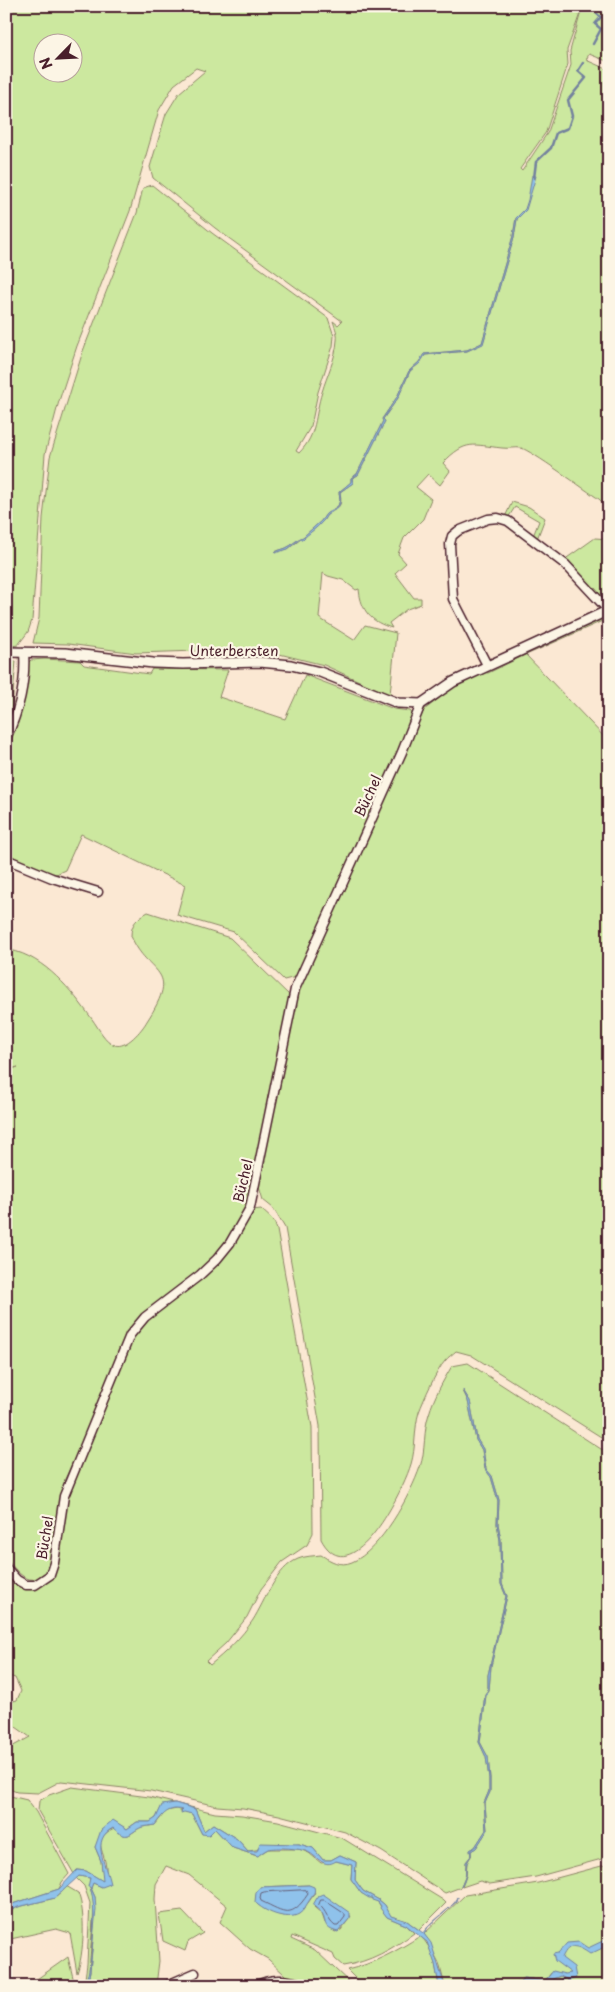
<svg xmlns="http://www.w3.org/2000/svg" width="615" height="1992" font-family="'Playpen Sans',sans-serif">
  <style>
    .green { fill: #cce89f; stroke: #8b8465; fill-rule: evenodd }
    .water { fill: #8fc2eb; stroke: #73819e }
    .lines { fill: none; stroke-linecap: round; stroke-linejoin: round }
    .shore { stroke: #666078; stroke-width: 1 }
    .stream { stroke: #73819e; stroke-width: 2.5 }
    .minor-casing { stroke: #4a1f2b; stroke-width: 11 }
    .tertiary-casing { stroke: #4a1f2b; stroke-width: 12 }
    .minor { stroke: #fcf5e5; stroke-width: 8 }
    .tertiary { stroke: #fcf5e5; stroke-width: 9 }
    .labels { text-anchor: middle; stroke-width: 4.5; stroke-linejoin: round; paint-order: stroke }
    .street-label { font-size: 14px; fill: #4a1f2b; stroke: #fcf5e5 }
  </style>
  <rect width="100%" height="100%" fill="#fbe8d3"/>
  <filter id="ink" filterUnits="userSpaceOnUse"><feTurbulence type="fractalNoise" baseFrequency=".02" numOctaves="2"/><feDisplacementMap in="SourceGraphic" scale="10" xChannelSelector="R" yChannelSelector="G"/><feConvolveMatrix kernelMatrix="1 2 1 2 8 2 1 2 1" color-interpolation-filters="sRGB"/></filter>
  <g filter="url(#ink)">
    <!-- green -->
    <path class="green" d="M6,6H609V62L589,54L586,60L609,70V509L599,499C588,492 529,449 521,448C516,447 509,449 502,448C473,445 466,439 443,463L450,471L440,485L428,474L416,487L431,499L423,519L404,538L398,554L406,563L395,573L414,598H421V604L407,609L389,623L392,628C371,622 361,611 359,589L356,590L343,580L328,576L323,573L319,618L354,640L365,625L396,633L390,695L324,665L259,649L136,653L68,644L33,643L39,618L43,518L50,457L83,351L137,213L143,188L152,185L212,233L328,318L334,336L333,346L318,392L311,426L296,451L299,453C318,434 314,416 322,392C327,375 336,358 337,340C338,333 335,328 333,321L338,325L342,321L215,228L153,178L150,167L166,114L179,93L205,71L196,68L174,85L159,110L130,211L77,346L59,401L45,454L32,620L28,632L18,645L6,647ZM582,8L570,51L571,65L548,132L522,171L520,169L546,132L568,64L567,50ZM42,42H72V72H42ZM526,210L517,219L514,237L483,343L467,351L425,355L420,363L410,371L398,398L383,419L385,421L358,475L352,478L353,483L340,492C343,508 338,507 327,515C325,517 325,519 322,522C317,528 309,533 303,538L301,539L288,549L275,552C278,550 281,550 286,548C292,546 296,539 303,537L321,521L326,514L338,506L340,500L339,492L351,482V478L357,474L383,421L382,419L397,397L409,371L419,362L424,354L467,350L482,343L513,236L516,218Z
      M512,502L529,507L545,518L537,539L533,536L539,521L515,507L508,518L505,517Z
      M595,538L609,539V600L597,593L564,560Z
      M609,614V618L526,655L609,742V1442L471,1355L456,1351C453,1354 448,1357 445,1361C436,1371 424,1399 419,1412C414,1428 416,1448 411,1464C403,1491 351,1596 321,1539L320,1426L285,1228L273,1208L263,1200L259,1187L269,1125L298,991L424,710L454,687L484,672L488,673L525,655L524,652Z
      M45,659L80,661L84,665L149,674L152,669L228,670L219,697L285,719L305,675L394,709L410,711L414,716L296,977L284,980L234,932L177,915L185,885L81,834L65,870L52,876L6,854V744L18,723L28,663L31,660Z
      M16,661L12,705L6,723V662Z
      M148,912L230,938L290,996L249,1203L227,1242L215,1257L198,1273L139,1319L65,1479L48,1572C29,1589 18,1573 6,1558V1071L18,1067L6,1070V941L7,947L10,950C45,957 72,991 92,1019C98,1027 105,1042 115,1045C126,1049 142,1030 147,1021C183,966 148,977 131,936C131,924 137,918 148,912Z
      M261,1209L274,1221L277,1230L312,1427L313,1533L307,1545L282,1562L261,1589L247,1617L226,1643L206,1661L210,1665C226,1652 241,1638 253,1620C265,1601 276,1568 298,1559C304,1556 314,1556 321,1555C331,1561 340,1567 352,1562C380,1551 411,1494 420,1467C426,1450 423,1431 429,1414C434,1397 443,1381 452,1366L468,1363L601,1449L609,1451V1857L536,1877L490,1884L480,1881L462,1887L466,1876L467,1863L471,1856V1851L476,1848L487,1831L485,1803L490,1792V1778L488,1757L480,1742L486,1695L489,1690L491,1666L507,1596L502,1584L501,1540L498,1524L499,1500L492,1476L486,1469L483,1449L477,1439L470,1401L463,1391L468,1401L476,1440L482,1450L485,1469L491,1477L498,1501L497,1524L500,1540L501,1584L506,1596L488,1675V1690L485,1694L479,1742L486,1757L489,1778V1791L484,1803L486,1830L475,1847L470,1850L471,1856L466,1862V1875L461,1887L445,1893L381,1851L345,1832L279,1815L243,1808L217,1806L151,1791L61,1781L38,1793L17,1792L6,1788V1750L30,1737L6,1720V1703L17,1700L21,1691L15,1678L6,1675V1576C24,1591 38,1592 54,1575L71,1481L104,1410L136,1332L143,1323L219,1262L232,1246L253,1210Z
      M72,1787L149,1797L215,1813L242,1815L278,1821L342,1838L443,1900L446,1903L419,1930L407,1921L390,1916L385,1905L379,1900L363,1891L355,1880L356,1862L340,1855L331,1860H323L313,1848L299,1844L248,1851L237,1839L213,1824L204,1831L195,1809L175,1803L162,1806L156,1818L150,1822H137L127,1829L113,1821L95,1847L101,1861L104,1882L86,1871L77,1870L74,1874L38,1811L39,1801L49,1795Z
      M6,1795L27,1800L36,1812L69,1874L62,1882L59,1889L6,1906Z
      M177,1809L192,1814L202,1834L215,1829L233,1848L257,1856L268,1849H299L309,1853L321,1863L336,1861L352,1865L351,1879L361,1893L378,1902L387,1917L406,1925L414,1933C392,1949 370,1962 343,1966L335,1959L333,1954L292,1936L291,1939L315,1950L353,1986H319L286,1976L268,1959L250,1949L220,1922L227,1906L189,1875L166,1866L156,1884L155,1899L159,1961L156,1986H87L90,1971L95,1897L91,1888L93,1883L102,1887C103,1881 107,1873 106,1867C104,1849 91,1840 114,1828C129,1842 128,1833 142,1827C146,1826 151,1826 155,1825L166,1811ZM309,1885L315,1893C294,1924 290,1919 258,1905L260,1887ZM314,1907L351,1916L341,1930L335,1932L325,1923L322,1914Z
      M609,1864V1986H546L553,1979L560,1976L565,1978L567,1976L551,1973L545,1981L524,1978L514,1986H445L439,1963L424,1934L465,1895L538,1883Z
      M79,1876L90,1878V1887L93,1897L94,1909L89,1971L86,1986H84L87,1964L90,1903L84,1886L76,1878Z
      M66,1886L78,1893C86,1912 84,1954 77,1973L70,1933L56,1929L6,1940V1913L18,1907L55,1898L63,1891Z
      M182,1911L203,1933L188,1942L185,1951L163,1941L159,1914Z
      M420,1936C434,1948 436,1968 439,1986H363L347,1970C373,1964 397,1951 420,1936Z
      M68,1957L75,1986H27Z"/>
    <!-- water -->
    <path class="water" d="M532,175L536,176L526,210L517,219L514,237L483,344L467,351L425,355L420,363L410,371L398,398L383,419L385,421L358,475L352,478L353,483L340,492C342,508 338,507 327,515C325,517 325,519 322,522C317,528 309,533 303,539H300L288,549L275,553C278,550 281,550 286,548C292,546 296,539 303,537L321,521L326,514L338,506L340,500L339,492L351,482V478L357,474L383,421L382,419L397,397L409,371L419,362L424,354L467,350L482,343L513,236L516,218L525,209L528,200Z
      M463,1390L470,1401L477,1439L483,1449L486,1469L492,1476L499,1500L498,1524L501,1540L502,1584L507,1596L491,1666L489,1690L486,1695L480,1742L488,1757L490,1778V1792L485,1803L487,1831L476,1848L471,1851C472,1857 469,1857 467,1863C464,1872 468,1877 461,1887L466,1875V1862L471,1856L470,1850L475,1847L486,1830L484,1803L489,1791V1778L486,1757L479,1742L485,1694L488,1690V1675L506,1596L501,1584L500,1540L497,1524L498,1501L491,1477L485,1469L482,1450L476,1440L468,1401Z
      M175,1803L195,1809L204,1831L213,1824L237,1839L248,1851H257L260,1843L299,1844L313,1848L323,1860H331L340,1855L356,1862L355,1880L363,1891L379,1900L385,1905L391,1916L407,1921L423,1933C430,1922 455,1906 458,1897L457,1901L428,1927L424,1934L431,1943L445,1986H439L435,1964L427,1942L406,1925L387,1917L380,1908L381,1906L378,1902L372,1900V1898H369L361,1893L351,1879L352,1865L336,1861C324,1869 318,1857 308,1852C301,1848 276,1847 268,1849C264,1851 260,1854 258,1856L233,1848L215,1829L209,1835L202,1834L192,1814L184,1812L181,1813L182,1810C169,1806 162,1815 155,1825C151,1826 146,1826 142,1827C128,1833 129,1842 113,1828C90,1840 106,1864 110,1884L102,1887L93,1883L91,1888L95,1897L96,1909L90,1971L87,1986L85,1985C86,1979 88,1975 89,1970C93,1948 97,1907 90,1887H88L90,1878L79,1876L55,1898L18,1907L6,1913V1906L59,1889L77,1870L86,1871L103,1881L101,1861L95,1847L101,1830L113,1820L127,1829L137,1822H150L156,1818L162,1805Z
      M309,1885L314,1887C316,1893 312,1896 309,1901C306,1905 304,1911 299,1914C287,1921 264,1912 255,1902L256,1892L260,1887Z
      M323,1894L350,1913V1918L338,1932C322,1928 327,1922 322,1914C320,1910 315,1908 313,1905L318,1896Z
      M609,1938V1945L590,1954C578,1946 569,1941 562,1958L574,1967L576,1978L568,1981L565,1978L561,1981L564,1986L560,1981L564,1978L560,1976L553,1979L546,1986H514L524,1978L545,1981L553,1971L565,1974L571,1973L555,1961L553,1954L558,1953L567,1943L579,1942L588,1948Z"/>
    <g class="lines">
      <!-- shore -->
      <path class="shore" d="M306,1890L308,1894C291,1919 286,1913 261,1901L260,1898L261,1893L264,1892Z
        M321,1900H324L345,1914V1917L338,1926H335C327,1920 327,1911 319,1905Z"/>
      <!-- stream -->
      <path class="stream" d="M593,44L601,29L595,24L601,17L597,14L595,6
        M534,178L536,162L551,148L556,133L568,128L572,116L568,100L586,78L578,71L583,63"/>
      <!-- minor casing -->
      <g class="minor-casing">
        <path id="minor" d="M487,665L453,599L450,544L452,536L458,531L488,519L498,518L508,521L566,565L608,610
          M6,738C19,712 26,681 24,652
          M6,859L52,878L98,892
          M6,1568L17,1580L26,1585H35L50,1575L54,1563L64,1496L130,1335L145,1317L200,1275L217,1259L230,1243L250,1208L295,989L402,752L421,704
          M165,1986L195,1973
          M256,1986C272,1976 291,1980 308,1986"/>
      </g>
      <!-- tertiary casing -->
      <g class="tertiary-casing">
        <path id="tertiary" d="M6,652L65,653L153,663L183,664L260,662L291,665L320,672L398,703L421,704L453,682L609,610"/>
      </g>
      <!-- minor -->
      <use href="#minor" class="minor"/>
      <!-- tertiary -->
      <use href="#tertiary" class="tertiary"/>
    </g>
  </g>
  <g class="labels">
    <!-- street labels -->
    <g class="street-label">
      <text x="234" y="656">Unterbersten</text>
      <text transform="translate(368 796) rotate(-65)" y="5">Büchel</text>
      <text transform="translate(243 1181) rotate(-77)" y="5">Büchel</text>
      <text transform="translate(45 1538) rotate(-81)" y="5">Büchel</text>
    </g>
  </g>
  <!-- margin -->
  <rect width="615" height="1992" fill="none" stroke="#fcf5e5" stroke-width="25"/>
  <rect x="12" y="12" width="590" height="1967" fill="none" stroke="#4a1f2b" stroke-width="2" filter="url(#ink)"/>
  <!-- north arrow -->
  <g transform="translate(58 58) rotate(246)"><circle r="24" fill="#fcf5e5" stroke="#b59f9b"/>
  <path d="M0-4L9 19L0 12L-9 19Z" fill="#4a1f2b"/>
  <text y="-8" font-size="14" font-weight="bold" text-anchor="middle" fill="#4a1f2b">N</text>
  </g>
</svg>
